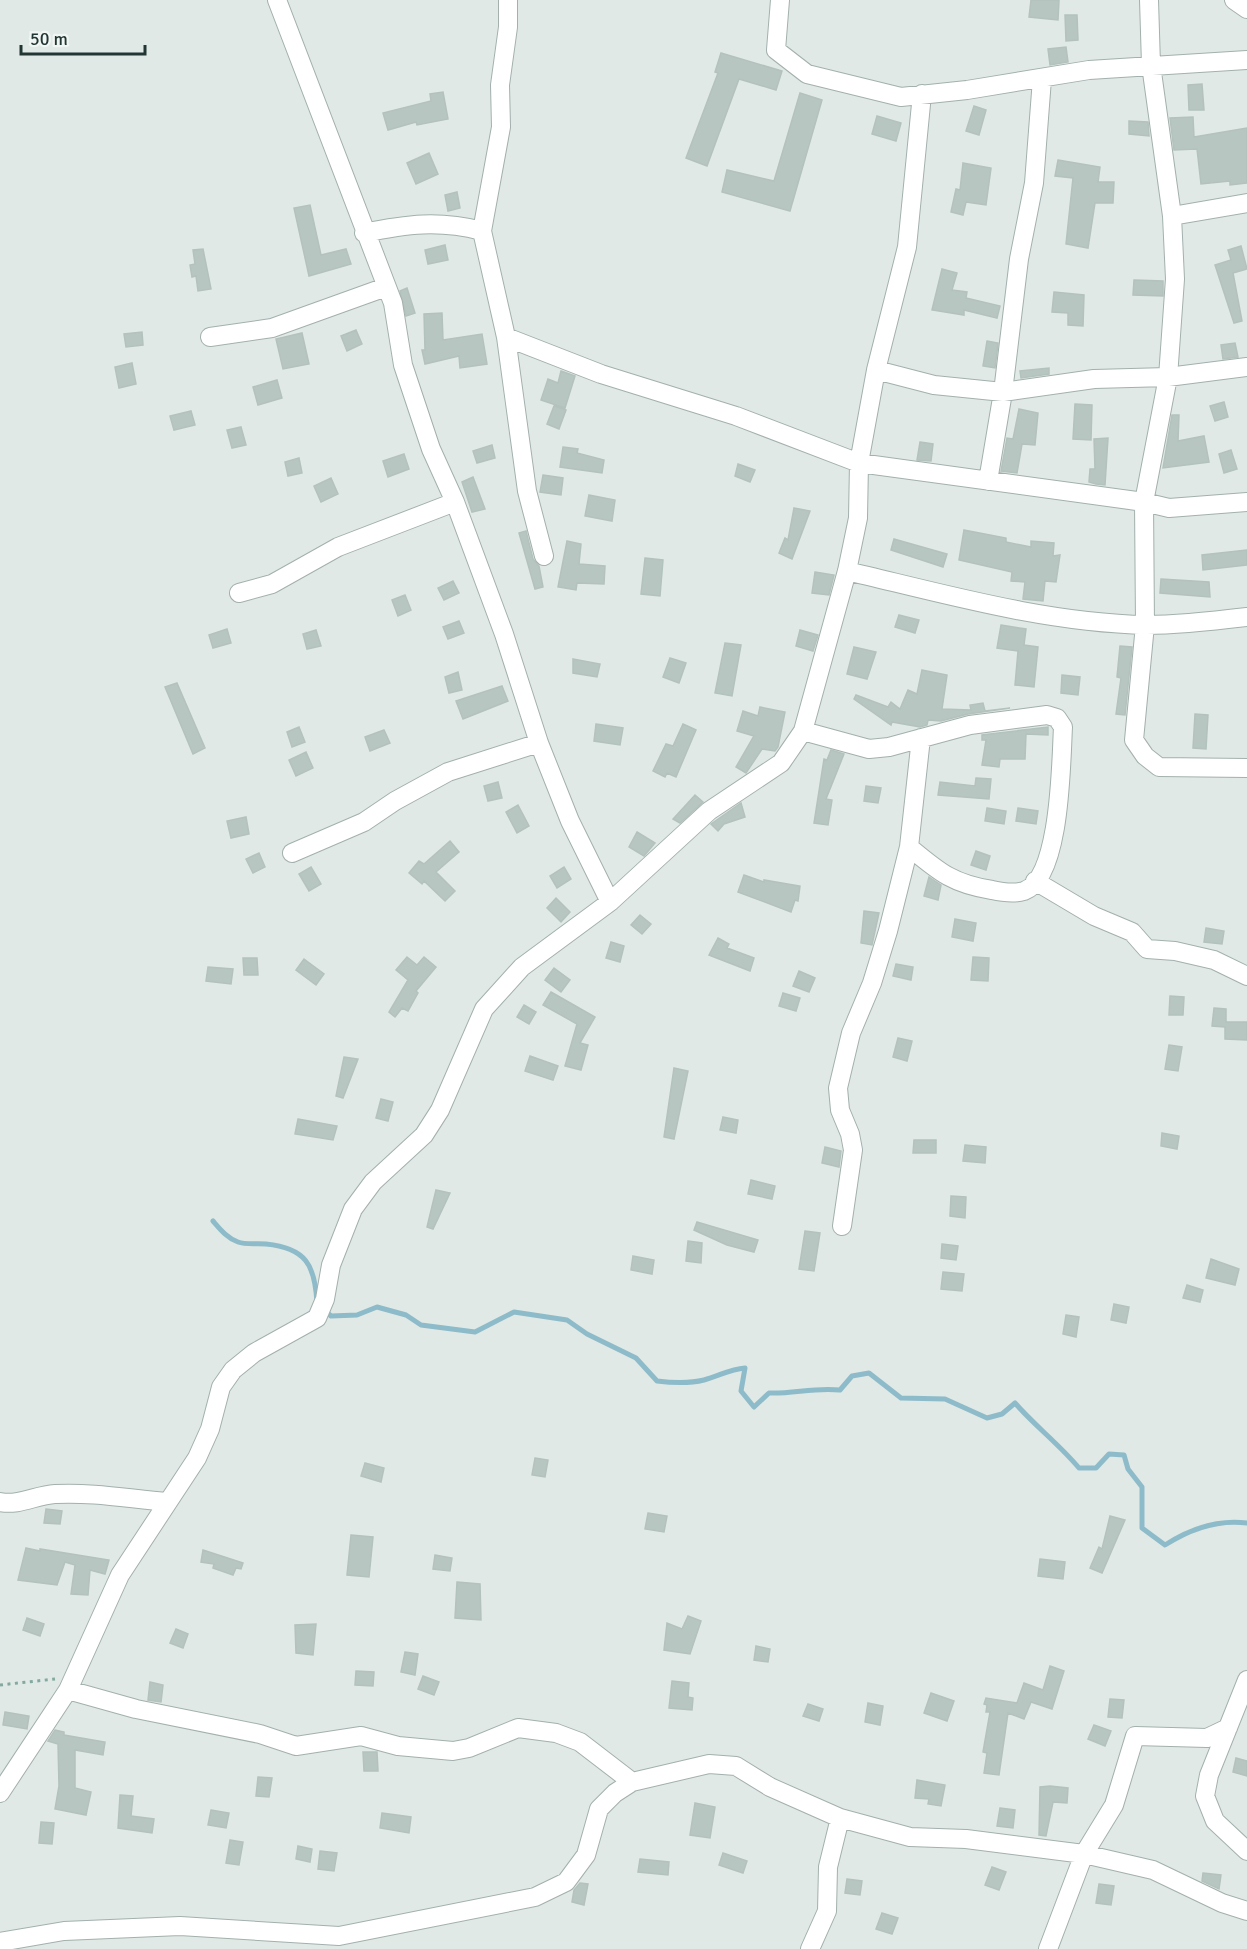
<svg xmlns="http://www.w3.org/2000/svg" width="1247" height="1949" font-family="Signika,sans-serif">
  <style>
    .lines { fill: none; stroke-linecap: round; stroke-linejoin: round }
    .stream { stroke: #8dbbc9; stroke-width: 5 }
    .building { fill: #b8c6c2; stroke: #b3c2bd; stroke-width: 1.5 }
    .minor-casing { stroke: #a3b0ad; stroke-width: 20 }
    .path { stroke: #83a9a0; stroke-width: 3; stroke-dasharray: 3 4.5; stroke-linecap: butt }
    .minor { stroke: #fff; stroke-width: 18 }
  </style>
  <rect width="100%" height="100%" fill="#e0e9e6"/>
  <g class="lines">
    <!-- stream -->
    <path class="stream" d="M213,1221C220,1229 227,1238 238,1242C246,1245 257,1243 266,1244C306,1248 315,1265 317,1303
      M323,1309L331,1316L357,1315L377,1307L406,1315L421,1325L475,1332L514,1312L567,1320L587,1334L636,1358L657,1381C673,1383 688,1384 704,1380C719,1376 730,1369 745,1368L741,1391L754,1407L769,1393C793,1394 815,1387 840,1390L852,1376L869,1373L901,1398L945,1399L987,1418L1002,1414L1015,1403C1035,1426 1059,1444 1079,1468H1096L1109,1454L1124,1455L1128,1469L1142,1487V1528L1165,1545C1190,1529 1217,1519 1247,1523"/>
  </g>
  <!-- building -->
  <path class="building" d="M1031,0H1059L1058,20L1029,17Z
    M1065,15H1077L1078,40L1066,41Z
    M1066,47L1068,62L1050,65L1048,49Z
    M721,53L782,71L776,90L739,79L707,166L686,158L718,73L715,72Z
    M1202,84L1204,110H1189L1188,85Z
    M443,92L448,119L417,125L416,122L388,130L383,113L431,101L430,94Z
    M800,93L822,100L790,211L722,192L727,170L774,181Z
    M974,106L986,110L979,135L966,131Z
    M877,116L901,123L896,141L872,134Z
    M1193,117L1194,137L1247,128V183L1230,185V181L1201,184L1197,149L1174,150L1170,118Z
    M1129,121L1148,122L1149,136L1129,134Z
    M429,153L438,174L416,184L407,163Z
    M1058,160L1100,167L1098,182H1114L1113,203H1095L1088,248L1066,244L1073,178L1055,176Z
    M963,163L991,168L986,205L966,202L963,215L951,212L956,189L960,190Z
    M457,192L460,208L448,211L445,195Z
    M310,205L321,255L346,249L351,264L309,276L294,208Z
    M445,245L448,260L428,264L425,250Z
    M1241,246L1247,269L1233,273L1242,321L1234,323L1215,265L1231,260L1228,250Z
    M203,249L211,289L198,291L196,276L192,277L190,265L195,264L193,250Z
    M942,269L957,273L952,290L967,292L966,298L1000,306L997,318L964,310V315L932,310Z
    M1134,280L1163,281V296L1133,295Z
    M407,288L415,313L406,316L400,291Z
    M1054,292L1084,295L1083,326L1068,325V313L1052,312Z
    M442,313L443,340L482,334L487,364L460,368L459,356L425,364L422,350H425L424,314Z
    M356,330L362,344L347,351L341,336Z
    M142,332L143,345L126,347L124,334Z
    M302,333L309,364L283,369L276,339Z
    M987,341L998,343L995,368L983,366Z
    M1235,343L1238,357L1223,359L1221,345Z
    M132,363L136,384L119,388L115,367Z
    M1049,368V374L1021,378L1020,371Z
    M561,371L575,376L565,408L541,400L548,379L558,383Z
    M277,380L282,398L258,405L253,387Z
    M1224,402L1228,417L1215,421L1210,406Z
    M1075,404L1092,405L1091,440L1073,439Z
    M554,406L566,410L559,429L547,424Z
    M1019,409L1038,413L1035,445L1022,444L1017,473L1001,471L1007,438L1013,439Z
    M191,411L195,425L174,430L170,416Z
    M1172,415H1179L1178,441L1204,436L1209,462L1163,468Z
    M241,427L246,445L232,448L227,430Z
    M1108,438L1105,485L1096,484L1089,482L1090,469H1095L1094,439Z
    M920,442L933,444L931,461L917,460Z
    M492,445L495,458L477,463L473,451Z
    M563,447L578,449L577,453L604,460L602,473L560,467Z
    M1231,450L1237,469L1224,473L1219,454Z
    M404,454L409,469L388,477L383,461Z
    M299,458L302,473L288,476L285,462Z
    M738,464L755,470L750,482L735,476Z
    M543,475L563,478L561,495L540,492Z
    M473,477L485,509L472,512L462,482Z
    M331,478L338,494L321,502L314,486Z
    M589,495L615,500L612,521L585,516Z
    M794,508L810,511L792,559L779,553L785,538L788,540Z
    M964,530L1006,538V542L1031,547V541L1054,543L1053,556L1060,555L1056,582L1045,581L1043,601L1023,599L1025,582L1011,581L1012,572L959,560Z
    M526,531L533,559L539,566L543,587L535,589L519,533Z
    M894,539L947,554L943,567L891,550Z
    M567,541L581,544L579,564L605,566L604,584L577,583L576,590L558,587Z
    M1247,550V565L1203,570L1202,555Z
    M645,558L663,560L660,596L641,594Z
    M815,572L834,575L829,595L812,593Z
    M1161,579L1209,582L1210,597L1160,593Z
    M453,581L459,593L444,600L438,588Z
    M405,595L411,610L398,616L392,600Z
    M899,615L919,620L915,633L895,627Z
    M459,621L464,633L448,639L443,627Z
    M1001,625L1026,629L1024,645L1038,647L1034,687L1015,685L1018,651L997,648Z
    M227,629L231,643L213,648L209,635Z
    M316,630L321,646L307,649L303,634Z
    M800,630L818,635L813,651L796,646Z
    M725,643L741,645L732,696L715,693Z
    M1120,646L1132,647L1125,715L1116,714L1121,678L1117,677Z
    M854,647L876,652L867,679L847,674Z
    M670,658L686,663L679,683L663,677Z
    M573,659L600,664L597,677L573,673Z
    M922,670L947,675L942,709L971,710L970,705L983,703L985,711L1010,708L968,714L941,721L928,720L927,725L920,727L892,722L891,725L854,699L856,695L888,707L891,702L900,709L908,690L917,694Z
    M458,672L462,690L449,693L445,677Z
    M1062,675L1080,677L1078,695L1061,693Z
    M177,683L205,748L193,754L165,687Z
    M502,686L508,701L463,719L456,701Z
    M760,707L785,712L778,747L775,751L762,749L746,773L736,767L754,736L737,731L743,711L758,716Z
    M1195,714L1208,715L1206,749L1193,748Z
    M596,724L623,728L620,745L594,741Z
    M683,724L696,730L676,777L667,773L665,777L653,771L666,744L673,746Z
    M299,727L305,742L292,747L287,732Z
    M1048,727V735L1026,734L1025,759H1000L999,767L982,765L986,740H982V735Z
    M384,730L390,743L370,751L365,737Z
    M831,750L844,754L826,799L832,800L828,825L814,823L824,759L827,760Z
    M306,752L313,768L296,776L289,760Z
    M976,778L991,779L989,799L938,795L940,782L975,786Z
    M498,782L502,798L488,801L484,786Z
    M866,786L881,788L878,803L864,801Z
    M695,795L703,802L680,823L673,819Z
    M741,803L745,817L724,824L718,831L711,824Z
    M518,805L529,826L517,833L506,812Z
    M987,808L1006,811L1004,824L985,821Z
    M1018,808L1038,811L1036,824L1016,821Z
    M246,817L249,834L231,838L227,821Z
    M637,832L655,843L644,856L629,847Z
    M450,841L459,852L436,872L455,891L445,901L424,881L422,884L409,873L419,861L424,864Z
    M976,851L990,856L986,870L971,865Z
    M259,853L265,867L253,873L246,859Z
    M311,867L321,884L309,891L299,874Z
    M564,867L571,879L557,888L550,876Z
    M744,875L764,882V880L800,886L798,901L795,900L791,912L738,892Z
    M929,877L941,885L938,900L924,896Z
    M556,898L570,912L561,922L547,908Z
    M864,911L879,913L872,945L861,943Z
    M640,915L651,924L642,934L631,925Z
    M955,919L976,923L973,941L952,937Z
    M1206,928L1224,931L1222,944L1204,942Z
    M718,938L729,944L727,948L754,958L750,971L709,955Z
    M611,942L624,946L620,962L606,958Z
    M407,957L417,965L424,957L436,967L416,991L418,993L408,1011L402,1008L395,1017L389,1012L408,980L396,970Z
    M973,957L989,958L988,981L971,980Z
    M243,958H257L258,975H244Z
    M304,959L324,974L316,985L296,970Z
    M896,964L913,967L911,980L893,976Z
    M208,967L233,969L231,984L206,981Z
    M554,968L570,980L561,992L545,980Z
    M799,971L815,978L809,992L793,986Z
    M551,992L595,1017L580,1043L588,1045L581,1070L565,1066L577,1024L543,1005Z
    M783,993L800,998L796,1011L779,1006Z
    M1170,996L1184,997L1183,1015H1169Z
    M524,1005L536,1012L529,1024L517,1017Z
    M1214,1008L1226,1009V1022H1247V1040L1225,1039V1027L1212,1026Z
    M898,1038L912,1041L907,1061L893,1057Z
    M1169,1045L1182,1047L1178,1071L1165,1069Z
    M530,1056L558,1066L553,1080L525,1071Z
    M344,1057L358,1059L343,1098L336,1096Z
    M674,1068L688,1071L674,1139L664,1137Z
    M381,1099L393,1102L388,1121L376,1118Z
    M723,1117L738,1120L736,1133L720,1130Z
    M298,1119L337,1126L333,1140L295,1134Z
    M1162,1133L1179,1136L1177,1149L1161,1146Z
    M914,1140H936V1153H913Z
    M965,1145L986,1147L985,1163L963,1161Z
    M825,1147L841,1151L839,1167L822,1163Z
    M751,1180L775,1186L772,1199L748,1194Z
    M436,1190L450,1193L433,1229L427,1227Z
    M951,1196L966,1197L965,1218L950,1216Z
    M697,1222L758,1240L754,1252L727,1245L694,1230Z
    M805,1231L820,1233L814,1271L799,1269Z
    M688,1241L702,1243L701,1263L686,1261Z
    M942,1244L958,1246L956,1260L941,1258Z
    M633,1256L654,1260L652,1274L631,1270Z
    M1211,1259L1239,1269L1235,1285L1206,1278Z
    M943,1272L964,1274L962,1291L941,1289Z
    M1187,1285L1203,1290L1200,1302L1183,1298Z
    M1114,1304L1129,1307L1126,1323L1111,1320Z
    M1066,1315L1079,1317L1076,1337L1063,1334Z
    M535,1458L548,1460L545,1477L532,1475Z
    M365,1463L384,1468L381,1482L361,1476Z
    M46,1509L62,1511L60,1524L44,1523Z
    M648,1513L667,1516L664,1532L645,1529Z
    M1110,1516L1125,1520L1102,1573L1090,1568L1099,1547L1102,1549Z
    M351,1535L373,1537L369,1577L347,1575Z
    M26,1548L40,1551V1549L109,1560L105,1574L90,1570L88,1595L71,1594L75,1565L65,1562L57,1585L18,1580Z
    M203,1550L243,1563L241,1569L236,1568L233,1575L213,1568L214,1564L201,1562Z
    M435,1555L452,1558L450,1571L433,1569Z
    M1040,1559L1065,1562L1063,1579L1038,1576Z
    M457,1582L480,1584L481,1620L455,1618Z
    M688,1616L701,1621L690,1654L664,1650L667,1623L682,1629Z
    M27,1618L44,1624L40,1636L23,1630Z
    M316,1624L313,1655L296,1653L295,1625Z
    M176,1629L188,1634L183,1648L170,1643Z
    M756,1646L770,1649L768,1662L754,1660Z
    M405,1652L418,1654L415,1675L401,1672Z
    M1050,1666L1064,1671L1052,1709L1031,1702L1024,1719L1008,1713L999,1775L984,1773L987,1753L983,1752L990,1712H986L987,1705L984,1704L986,1698L1017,1703L1024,1683L1043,1690Z
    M356,1671L374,1672L373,1686L355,1685Z
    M423,1676L439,1682L434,1695L418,1689Z
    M672,1681L689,1683L688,1697L693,1698L692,1710L669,1708Z
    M150,1682L163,1685L161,1702L148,1700Z
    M931,1693L954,1701L947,1721L924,1713Z
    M1110,1699L1124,1700L1122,1718L1108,1717Z
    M868,1703L883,1706L880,1725L865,1722Z
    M808,1704L823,1709L819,1721L803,1716Z
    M5,1712L29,1716L27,1729L3,1725Z
    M1094,1725L1111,1731L1105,1746L1088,1739Z
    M55,1730L64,1732V1735L105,1742L103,1755L75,1750V1788L91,1792L86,1815L55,1809L59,1786L58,1744L48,1741Z
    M363,1752H377L378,1771H364Z
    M1236,1758L1247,1761V1776L1233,1772Z
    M258,1777L272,1778L269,1797L256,1796Z
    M917,1780L945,1785L941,1806L928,1804L929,1799L915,1798Z
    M1050,1786L1068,1788L1067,1803L1053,1802L1046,1836L1039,1835L1040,1787Z
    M120,1795L133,1796L131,1816L154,1819L152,1833L118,1828Z
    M695,1803L715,1807L710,1838L690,1835Z
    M1000,1808L1015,1810L1013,1828L997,1826Z
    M211,1810L229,1813L226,1828L208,1825Z
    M382,1813L411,1817L409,1833L380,1828Z
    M41,1822L54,1823L52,1844L39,1843Z
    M230,1840L243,1842L239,1865L226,1863Z
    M298,1846L312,1849L310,1862L296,1859Z
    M320,1851L337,1853L334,1871L318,1869Z
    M723,1853L747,1861L743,1873L719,1865Z
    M640,1859L669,1862L668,1875L638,1872Z
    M992,1867L1006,1872L999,1890L985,1885Z
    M1203,1873L1221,1875L1219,1889L1202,1881Z
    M847,1879L862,1881L860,1895L845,1893Z
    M580,1883L588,1884L584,1905L572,1902L574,1890Z
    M1099,1884L1114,1886L1111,1905L1096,1903Z
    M882,1913L898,1918L892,1934L876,1929Z"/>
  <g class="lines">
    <!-- minor casing -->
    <g class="minor-casing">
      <path id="minor" d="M277,0L393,303L403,365L431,449L455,502L504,634L539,743L570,821L610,902
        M508,0V27L500,85L501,127L482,231L506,337L527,491L544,556
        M780,0L776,50L807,74L901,97L967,90L1089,70L1247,60
        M1149,0L1151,65L1172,216L1175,279L1168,377L1144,502L1145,625L1134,740L1145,756L1159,767L1247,768
        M1234,0L1247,9
        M1172,216L1247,203
        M364,233C407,224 439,220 482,231
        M210,337L272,328L386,287
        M506,337L601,374L736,416L859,463L1144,502L1169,508L1247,502
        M876,370L934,385L1003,392L1094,379L1168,377L1247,367
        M988,481L1003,392L1019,259L1034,183L1042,79
        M847,571C945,594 1046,623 1147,625C1181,625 1214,621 1247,617
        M239,593L272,584L338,547L455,502
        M803,731L869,749L889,747L970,725L1047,715L1057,718L1063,727C1061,761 1061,878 1024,891C1014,894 1001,892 992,890C952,884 938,871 909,847
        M292,853L364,822L395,801L448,772L539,743
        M1035,881L1094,916L1132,932L1147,949L1175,951L1214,960L1247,976
        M842,1226L853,1150L850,1134L840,1110L838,1088L851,1033L872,983L888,931L909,847L921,738
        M0,1502C19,1506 36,1495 55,1494C94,1492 130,1499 168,1502
        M1247,1680L1209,1775L1205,1796L1215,1821L1247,1851
        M68,1690L136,1709L260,1734L296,1746L361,1736L398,1746L453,1751L469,1748L518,1728L556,1733L580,1742L632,1782
        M0,1793L68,1690L120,1575L197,1458L210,1429L221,1387L233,1370L254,1353L317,1318L325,1299L331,1265L353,1209L373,1182L424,1135L440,1110L484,1009L522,967L610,902L709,811L781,763L803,731L847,571L858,518L859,463L876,370L907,247L922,94
        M0,1942L64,1931L180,1926L339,1936L535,1897L566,1882L586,1855L599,1809L615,1793L632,1782L709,1764L736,1766L770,1787L840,1818L910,1837L966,1839L1084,1854L1153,1870L1222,1903L1247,1911
        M810,1949L827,1911L828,1867L840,1818
        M1048,1949L1084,1854L1114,1805L1135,1736L1207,1738L1228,1728"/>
    </g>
    <!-- path -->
    <path class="path" d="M0,1685L55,1679"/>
    <!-- minor -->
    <use href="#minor" class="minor"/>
  </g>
  <!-- scale -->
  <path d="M21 45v9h124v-9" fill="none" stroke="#223733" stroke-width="3"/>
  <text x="30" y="45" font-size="18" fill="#223733" stroke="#f0f6f3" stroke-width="4.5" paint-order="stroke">50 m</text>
</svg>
